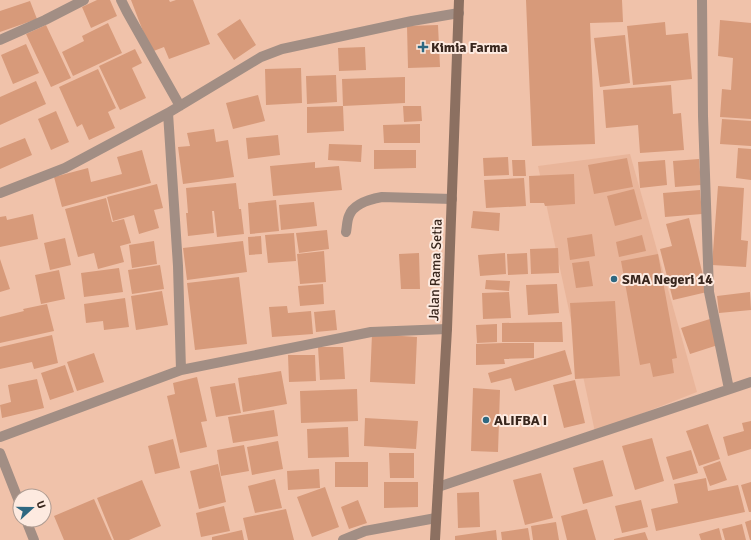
<svg xmlns="http://www.w3.org/2000/svg" width="751" height="540" font-family="Signika,sans-serif">
  <style>
    .built { fill: #e9b59a }
    .building { fill: #d79a7a }
    .lines { fill: none; stroke-linecap: round; stroke-linejoin: round }
    .street { stroke: #a28e84; stroke-width: 10 }
    .secondary { stroke: #8c7061; stroke-width: 10 }
    .poi-dot { fill: #2e6881; stroke: #fdeae0; stroke-width: 1.5 }
    .labels { text-anchor: middle; stroke-width: 4; stroke-linejoin: round; paint-order: stroke }
    .poi-label { font-size: 14px; font-weight: bold; fill: #38261d; stroke: #fdeae0; text-anchor: start }
    .street-label { font-size: 14px; fill: #38261d; stroke: #fdeae0 }
  </style>
  <rect width="100%" height="100%" fill="#f0c2aa"/>
  <!-- built -->
  <path class="built" d="M630,154L697,392L595,432L538,166Z"/>
  <!-- building -->
  <path class="building" d="M97,0H110L117,16L91,28L82,7Z
    M131,0H169L170,2L176,0H193L210,44L169,59L164,47L151,52Z
    M526,0H622L623,22L590,23L595,144L532,146Z
    M30,1L37,19L0,32V11Z
    M240,19L256,45L234,60L217,34Z
    M720,20L751,23V119L720,117L722,89L731,90L733,58L718,56Z
    M665,22L666,35L688,33L692,79L633,85L627,26Z
    M108,23L122,53L73,76L62,52L84,41L82,36Z
    M46,25L71,78L51,87L26,34Z
    M438,25L440,67L408,68L407,26Z
    M625,35L630,83L600,87L594,38Z
    M26,44L39,73L13,84L1,55Z
    M365,47L366,70L339,71L338,48Z
    M135,49L142,63L132,68L146,98L120,110L99,66Z
    M301,68L302,103L266,105L265,69Z
    M98,69L116,108L108,112L115,128L89,140L82,124L77,127L59,87Z
    M336,75L337,102L307,104L306,76Z
    M405,77V103L343,106L342,79Z
    M36,81L46,104L0,125V97Z
    M671,85L673,114L681,113L684,150L640,153L638,125L606,128L603,90Z
    M258,95L265,121L233,129L226,103Z
    M343,106L344,131L307,133V107Z
    M403,106H421L422,121L404,122Z
    M56,111L69,142L51,150L38,119Z
    M722,119L751,121V146L720,144Z
    M420,124V143H384L383,125Z
    M214,129L216,142L228,140L234,177L183,184L178,147L190,146L187,133Z
    M278,135L280,155L248,159L246,138Z
    M25,138L32,155L0,169V148Z
    M329,144L362,145L361,162L328,160Z
    M738,148L751,149V180L736,178Z
    M142,150L151,183L62,207L54,177L88,168L91,182L122,174L117,157Z
    M374,150H416V168L374,169Z
    M508,157L509,175L484,176L483,158Z
    M627,158L633,187L594,194L588,165Z
    M699,159L701,185L675,187L673,161Z
    M512,160H525L526,176H513Z
    M665,160L667,185L640,188L638,162Z
    M315,162V168L339,166L342,190L273,196L270,166Z
    M574,174L575,204L545,206L544,203H530L529,176Z
    M524,178L526,206L486,208L484,180Z
    M236,183L239,209H241L244,234L217,237L214,211H212L214,233L188,236L186,213H188L186,188Z
    M157,184L163,208L154,210L159,228L139,234L134,215L113,221L107,197Z
    M718,186L744,188L741,240L748,241L746,267L712,265Z
    M634,189L642,219L615,226L607,196Z
    M700,190L702,214L665,217L663,193Z
    M106,198L112,222L124,219L131,243L120,246L124,262L98,269L94,253L78,257L65,209Z
    M276,200L279,231L250,234L248,203Z
    M314,202L317,226L281,230L279,205Z
    M473,211L500,213L499,231L471,228Z
    M33,214L38,239L0,247V217L6,216L7,220Z
    M689,218L707,292L673,300L660,249L672,246L666,224Z
    M327,230L329,249L299,253L296,233Z
    M294,233L296,261L268,263L265,235Z
    M592,234L595,256L570,260L567,238Z
    M642,235L646,251L619,257L616,242Z
    M261,236L262,254L249,255L248,237Z
    M65,238L71,265L50,270L44,243Z
    M154,241L157,264L132,268L129,245Z
    M243,241L247,272L187,280L183,248Z
    M558,248L559,273L531,274L530,249Z
    M324,251L326,282L300,284L297,254Z
    M419,253L420,289H401L399,254Z
    M505,253L506,274L480,276L478,255Z
    M527,253L528,274L508,275L507,254Z
    M658,254L677,358L672,359L674,373L653,377L650,363L640,365L621,261Z
    M0,259L10,289L0,292Z
    M589,261L593,286L576,288L572,263Z
    M160,265L164,289L132,294L128,270Z
    M119,268L123,292L84,297L81,273Z
    M59,270L65,299L41,304L35,275Z
    M239,277L247,344L195,350L187,283Z
    M486,280L510,281L509,291L485,289Z
    M323,284L324,304L300,306L298,286Z
    M557,284L559,313L528,315L526,285Z
    M162,291L168,325L136,330L131,296Z
    M509,292L511,318L483,319L482,293Z
    M750,292L751,310L719,313L717,296Z
    M125,298L129,327L104,330L103,321L86,323L84,304Z
    M615,301L620,376L575,379L570,303Z
    M47,304L54,331L0,343V317L24,311L23,309Z
    M287,306L288,313L311,311L313,334L272,337L269,307Z
    M335,310L337,330L316,332L314,312Z
    M710,319L718,345L690,354L681,328Z
    M562,322L563,342H502V323Z
    M497,324V342L477,343L476,325Z
    M372,334L417,337L415,384L370,382Z
    M52,335L58,363L34,369L32,362L0,369V347Z
    M504,343H534V358L504,359L505,364L476,365V344Z
    M318,347H343L345,379L320,380Z
    M565,350L572,374L515,391L511,378L491,383L488,373Z
    M94,353L104,382L77,391L67,362Z
    M288,355H315L316,381L289,382Z
    M65,365L74,392L50,400L41,373Z
    M281,371L287,404L243,412L238,378Z
    M197,377L207,421L201,422L207,447L180,453L167,396L175,394L173,383Z
    M37,379L44,408L2,418L0,405L11,402L8,385Z
    M575,380L585,423L564,428L553,385Z
    M235,383L241,413L216,417L210,387Z
    M473,388L500,390L498,452L471,451Z
    M357,389L358,421L301,423L300,391Z
    M274,410L278,436L233,443L228,417Z
    M365,418L418,421L416,449L364,446Z
    M751,421V449L728,456L723,437L744,431L742,423Z
    M708,424L720,459L699,466L686,431Z
    M348,427L349,457L308,458L307,429Z
    M652,438L664,481L635,490L622,446Z
    M173,439L180,468L155,474L148,446Z
    M278,441L283,469L252,475L247,447Z
    M244,445L249,471L221,476L217,450Z
    M691,450L698,473L673,480L666,457Z
    M389,453H414V478H390Z
    M603,460L613,496L583,504L573,468Z
    M720,461L727,480L710,486L703,467Z
    M335,462H368V487H335Z
    M218,464L226,502L199,509L190,471Z
    M319,469L320,488L288,490L287,471Z
    M541,473L553,518L525,525L513,480Z
    M706,478L708,491L738,485L745,512L656,531L651,509L678,503L674,484Z
    M275,479L282,508L255,513L248,486Z
    M142,480L161,526L129,540H114L97,498Z
    M384,482H418V507L384,508Z
    M751,482V512H749L741,485Z
    M325,487L339,527L312,537L297,497Z
    M479,492L480,527L458,528L457,493Z
    M94,499L112,540H64L54,516Z
    M358,500L367,523L349,529L341,507Z
    M641,500L648,527L622,533L615,506Z
    M224,506L230,531L201,537L196,513Z
    M286,509L294,540H248L243,518Z
    M587,509L596,540H567L561,516Z
    M751,520V540H750L745,522Z
    M556,522L559,540H533L531,526Z
    M742,524L746,540H725L722,529Z
    M528,528L530,540H502L501,532Z
    M719,528L722,540H701L699,534Z
    M242,530L244,540H212V537Z
    M496,530L497,540H455V536Z
    M645,532L648,540H614V539Z"/>
  <g class="lines">
    <!-- street -->
    <path class="street" d="M121,0L127,12L180,106
      M702,0L703,116L709,292L729,389
      M0,40L45,20L84,0
      M168,113L178,266L181,370
      M0,193L65,168L168,113L261,57L282,49L412,21L459,13
      M346,232C347,227 347,220 349,216C353,204 371,199 382,197L452,199
      M0,437L181,370L371,332L447,329
      M0,453L20,504
      M438,487L751,382
      M26,520L34,540
      M343,540L365,531L436,518"/>
    <!-- secondary -->
    <path class="secondary" d="M435,540L447,329L459,0"/>
  </g>
  <!-- markers -->
  <g class="poi-dot">
    <path d="M421 41h4v4h4v4h-4v4h-4v-4h-4v-4h4z"/>
    <circle cx="614" cy="279" r="4"/>
    <circle cx="486" cy="420" r="4"/>
  </g>
  <g class="labels">
    <!-- poi labels -->
    <g class="poi-label">
      <text x="431" y="52">Kimia Farma</text>
      <text x="622" y="284">SMA Negeri 14</text>
      <text x="494" y="425">ALIFBA I</text>
    </g>
    <!-- street labels -->
    <g class="street-label">
      <text transform="translate(435 270) rotate(-88)" y="5">Jalan Rama Setia</text>
    </g>
  </g>
  <!-- north arrow -->
  <g transform="translate(32 508) rotate(69)"><circle r="19" fill="#fdeae0" stroke="#ae9c92"/>
  <path d="M0-3L7 15L0 10L-7 15Z" fill="#2e6881"/>
  <text y="-6" font-size="11" font-weight="bold" text-anchor="middle" fill="#38261d">U</text>
  </g>
</svg>
